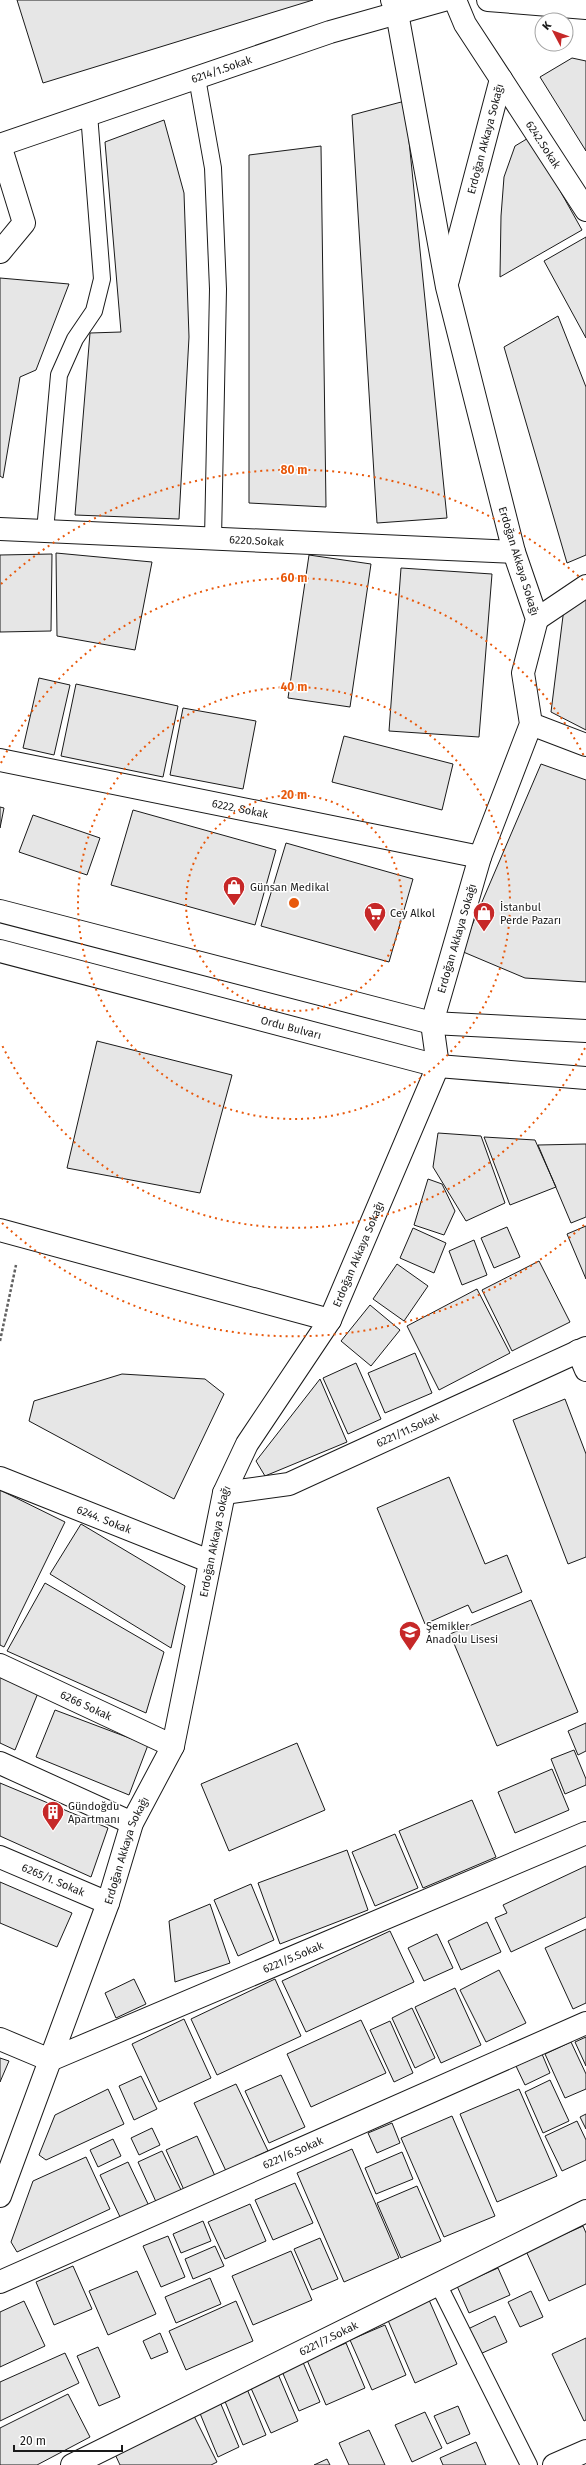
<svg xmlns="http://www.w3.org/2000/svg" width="586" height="2465" font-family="'Fira Sans',sans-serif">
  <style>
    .building { fill: #e6e6e6; stroke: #1a1a1a }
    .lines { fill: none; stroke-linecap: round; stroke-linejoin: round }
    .service-casing { stroke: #1a1a1a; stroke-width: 18 }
    .minor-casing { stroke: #1a1a1a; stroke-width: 24 }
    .tertiary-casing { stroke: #1a1a1a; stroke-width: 24 }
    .secondary-casing { stroke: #1a1a1a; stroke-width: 24 }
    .path { stroke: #5f5f5f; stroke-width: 2.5; stroke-dasharray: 3 2; stroke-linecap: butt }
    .service { stroke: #fff; stroke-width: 16 }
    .minor { stroke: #fff; stroke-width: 22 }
    .tertiary { stroke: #fff; stroke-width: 22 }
    .secondary { stroke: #fff; stroke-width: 22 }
    .ring { fill: none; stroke: #e8590c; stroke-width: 2; stroke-dasharray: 2 4 }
    .labels { text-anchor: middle; stroke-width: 3; stroke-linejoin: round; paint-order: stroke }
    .street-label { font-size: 11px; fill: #1a1a1a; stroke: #fff }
    .poi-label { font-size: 11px; fill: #1a1a1a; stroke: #fff; text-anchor: start }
    .centre { fill: #e8590c; stroke: #fff; stroke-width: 2 }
    .ring-label { font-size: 12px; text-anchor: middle; font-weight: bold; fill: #e8590c; stroke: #fff; stroke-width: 3; stroke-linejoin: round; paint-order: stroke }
  </style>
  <rect width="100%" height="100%" fill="#fff"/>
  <!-- building -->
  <path class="building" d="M17,0H313L43,83Z
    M572,58L586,61V151L540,77Z
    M405,101L447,518L377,523L352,115Z
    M164,120L184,193L189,337L179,519L75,515L90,333L121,332L105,142Z
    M530,137L582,230L500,277L501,216L504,177L515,146Z
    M321,146L326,507L249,503V155Z
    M586,237V338L544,261Z
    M0,278L69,284L36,370L20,377L3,478L0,476Z
    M558,316L586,387V555L567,563L504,347Z
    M56,553L152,562L135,650L57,636Z
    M52,554L51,631L0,632V555Z
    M309,555L371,564L350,707L288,698Z
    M401,568L492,574L479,737L389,731Z
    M586,594V730L551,712L564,608Z
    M39,678L70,685L54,755L23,748Z
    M76,684L178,706L163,777L61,756Z
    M183,708L256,721L243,789L170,775Z
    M344,736L453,764L442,810L332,782Z
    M541,764L586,780V982L525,978L461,951Z
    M0,807L4,808L0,828Z
    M133,810L276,850L255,925L111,885Z
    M33,815L100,838L87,875L19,852Z
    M286,843L413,879L389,962L261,926Z
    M97,1041L232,1075L200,1193L67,1168Z
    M438,1133L481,1136L505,1203L466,1221L433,1167Z
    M484,1137L535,1140L556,1187L510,1205Z
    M586,1144V1217L571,1223L538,1145Z
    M428,1179L442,1184L455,1211L444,1235L414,1225Z
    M586,1226V1279L567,1234Z
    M507,1227L520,1257L494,1268L481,1238Z
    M413,1228L446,1243L434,1273L400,1258Z
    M474,1240L487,1275L462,1285L449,1251Z
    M539,1261L570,1322L512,1351L482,1290Z
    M397,1264L428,1286L404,1321L373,1299Z
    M477,1289L510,1353L439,1390L407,1326Z
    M370,1305L400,1330L371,1366L341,1341Z
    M415,1353L432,1393L385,1413L368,1373Z
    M356,1363L381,1419L348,1434L323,1378Z
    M122,1374L205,1379L224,1394L174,1499L29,1421L34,1401Z
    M320,1379L347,1442L265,1476L256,1461Z
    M565,1399L586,1454V1557L568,1564L513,1420Z
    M449,1477L485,1564L507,1555L522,1592L472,1613L468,1605L425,1624L377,1508Z
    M0,1490L65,1522L4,1647L0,1645Z
    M81,1524L185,1586L171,1648L50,1574Z
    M45,1583L164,1652L146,1713L7,1651Z
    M531,1600L578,1712L497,1746L450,1634Z
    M0,1677L38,1693L15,1750L0,1743Z
    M55,1710L148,1745L129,1795L36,1757Z
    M586,1723V1751L578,1755L568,1731Z
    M297,1743L325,1810L229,1851L201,1784Z
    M574,1750L586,1779V1785L565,1794L551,1759Z
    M552,1769L569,1810L515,1833L498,1792Z
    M0,1783L108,1828L91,1877L0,1836Z
    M472,1800L496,1857L423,1888L399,1831Z
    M395,1834L418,1888L375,1906L352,1852Z
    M347,1850L368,1910L280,1944L258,1883Z
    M586,1866V1917L511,1952L495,1918L507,1913L503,1905Z
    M0,1882L72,1913L57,1947L0,1923Z
    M251,1884L274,1940L238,1956L214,1900Z
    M210,1904L230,1963L175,1982L169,1921Z
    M487,1922L501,1952L461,1970L448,1941Z
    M586,1929V2003L573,2009L545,1948Z
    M390,1931L414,1982L306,2032L282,1981Z
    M437,1934L453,1968L424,1981L408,1948Z
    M499,1970L526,2023L486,2042L460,1990Z
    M134,1979L146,2004L116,2018L105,1993Z
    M275,1979L301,2036L217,2075L191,2019Z
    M455,1988L481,2045L441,2063L415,2007Z
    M412,2008L435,2058L415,2068L392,2018Z
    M184,2019L211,2078L159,2102L132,2044Z
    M361,2020L386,2073L311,2107L287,2054Z
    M390,2021L413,2073L394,2082L370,2030Z
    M586,2037V2066L575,2042Z
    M571,2042L586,2074V2089L565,2098L545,2054Z
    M542,2054L550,2073L525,2085L516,2066Z
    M0,2058L9,2061L0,2082Z
    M281,2075L305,2127L269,2143L245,2091Z
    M141,2076L157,2109L134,2120L119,2086Z
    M550,2080L569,2121L543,2133L525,2092Z
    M236,2084L268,2151L226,2171L194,2103Z
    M108,2089L124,2124L46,2160L39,2155L55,2115Z
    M519,2089L557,2176L497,2202L460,2114Z
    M586,2114V2129L580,2117Z
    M452,2116L495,2216L444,2237L401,2138Z
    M577,2121L586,2140V2160L562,2171L545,2136Z
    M392,2123L400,2143L377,2153L368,2133Z
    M152,2128L160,2145L139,2155L131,2138Z
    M197,2136L215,2176L184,2190L166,2150Z
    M113,2139L121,2156L98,2167L90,2150Z
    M352,2149L399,2258L344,2282L297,2173Z
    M162,2151L182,2192L157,2204L138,2162Z
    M402,2152L413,2179L376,2194L365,2168Z
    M86,2157L110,2209L17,2252L11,2242L33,2181Z
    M128,2162L150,2208L122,2221L100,2175Z
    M295,2183L313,2223L273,2240L255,2200Z
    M417,2186L441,2241L401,2258L377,2203Z
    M250,2204L266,2241L225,2259L208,2222Z
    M203,2221L211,2241L181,2253L173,2234Z
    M583,2226L586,2233V2284L549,2301L526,2251Z
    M168,2236L185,2277L161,2287L143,2246Z
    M320,2238L338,2279L312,2290L294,2249Z
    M215,2246L224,2266L193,2279L185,2259Z
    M291,2251L312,2300L253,2325L232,2276Z
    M73,2266L92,2309L54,2325L36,2282Z
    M498,2268L510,2295L469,2313L457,2286Z
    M137,2271L156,2314L108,2335L89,2291Z
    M210,2278L221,2304L176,2323L165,2297Z
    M531,2291L543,2317L520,2327L508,2302Z
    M429,2300L457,2364L415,2383L387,2318Z
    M24,2301L45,2346L0,2367V2312Z
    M236,2301L253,2341L186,2370L169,2331Z
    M495,2316L507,2342L480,2354L468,2329Z
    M385,2325L406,2375L372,2390L350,2340Z
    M160,2333L168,2352L151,2359L143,2341Z
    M586,2338V2420L584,2421L552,2354Z
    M346,2343L365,2388L326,2405L307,2360Z
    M98,2347L120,2397L99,2406L77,2356Z
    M65,2353L79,2383L0,2421V2382Z
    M302,2360L320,2402L299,2411L281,2369Z
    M278,2374L298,2421L271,2433L250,2386Z
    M247,2389L266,2435L243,2445L224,2399Z
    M68,2394L90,2437L37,2465H0V2428Z
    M220,2402L239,2447L218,2457L199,2411Z
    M458,2406L470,2434L447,2444L434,2416Z
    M192,2412L217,2462L211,2465H120L114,2452Z
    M425,2412L442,2448L412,2462L395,2425Z
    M369,2430L385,2465H349L339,2443Z
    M476,2442L486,2465H443L440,2458Z
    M327,2459L330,2465H314Z"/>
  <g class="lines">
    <!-- service casing -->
    <g class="service-casing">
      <path id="service" d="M197,78L213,168L218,289L213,539
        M45,531L59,375L75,339L94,311L102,279L89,114
        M438,2284L529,2465"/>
    </g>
    <!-- minor casing -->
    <g class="minor-casing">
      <g id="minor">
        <path id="s1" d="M501,79L586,210"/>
        <path id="s2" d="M0,145L330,32L444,0"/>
        <path d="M0,252L24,223L0,145"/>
        <path id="s3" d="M0,529L514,552"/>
        <path d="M537,619L586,586"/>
        <path d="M531,724L586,745"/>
        <path id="s4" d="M0,760L480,857"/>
        <path d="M0,1230L330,1320"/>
        <path d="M578,1351L586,1370"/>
        <path id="s5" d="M0,1478L209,1561"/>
        <path id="s6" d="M224,1493L289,1484L586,1348"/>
        <path id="s7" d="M0,1665L173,1746"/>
        <path d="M0,1763L132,1823"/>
        <path id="s8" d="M0,1857L108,1903"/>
        <path id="s9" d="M0,2039L50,2060L586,1833"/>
        <path id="s10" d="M0,2282L586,2023"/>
        <path id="s11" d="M72,2465L586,2211"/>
        <path d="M554,2465L586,2451"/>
      </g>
    </g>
    <!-- tertiary casing -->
    <g class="tertiary-casing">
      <g id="tertiary">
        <path d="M488,0L586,8"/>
        <path id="s12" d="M448,280L501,79L465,24L455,0"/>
        <path id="s13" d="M0,2196L108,1903L132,1823L173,1746L224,1493L247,1444L330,1320L438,1066L432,1023L480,857L531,724L523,673L537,619L514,552L447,287L397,13L392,0"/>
      </g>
    </g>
    <!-- secondary casing -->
    <g class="secondary-casing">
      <g id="secondary">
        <path d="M0,911L432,1023L586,1031"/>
        <path id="s14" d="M0,951L438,1066L586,1078"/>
      </g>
    </g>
    <!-- path -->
    <path class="path" d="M0,1341L16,1265"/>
    <!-- service -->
    <use href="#service" class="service"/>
    <!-- minor -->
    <use href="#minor" class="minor"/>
    <!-- tertiary -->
    <use href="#tertiary" class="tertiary"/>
    <!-- secondary -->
    <use href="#secondary" class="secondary"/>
  </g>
  <!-- distance rings -->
  <g class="ring">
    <circle cx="294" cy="903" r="108"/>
    <circle cx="294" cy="903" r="216"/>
    <path d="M585 1048A325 325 0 0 1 1 1043M1 763A325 325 0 0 1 585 758"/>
    <path d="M584 1225A433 433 0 0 1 1 1222M1 584A433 433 0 0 1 584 581"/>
  </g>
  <!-- icons -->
  <defs>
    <g id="shop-pin" transform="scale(1.15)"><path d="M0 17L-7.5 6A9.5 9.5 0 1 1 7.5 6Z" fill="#c62828" stroke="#fff"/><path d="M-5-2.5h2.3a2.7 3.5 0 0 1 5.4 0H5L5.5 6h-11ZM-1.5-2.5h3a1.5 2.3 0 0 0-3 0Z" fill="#fff"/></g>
    <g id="supermarket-pin" transform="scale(1.15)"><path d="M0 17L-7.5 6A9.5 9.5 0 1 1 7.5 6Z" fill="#c62828" stroke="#fff"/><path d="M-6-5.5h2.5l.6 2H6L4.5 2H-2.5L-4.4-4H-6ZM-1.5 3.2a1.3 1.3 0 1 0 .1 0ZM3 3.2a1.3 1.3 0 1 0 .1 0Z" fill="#fff"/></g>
    <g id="school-pin" transform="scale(1.15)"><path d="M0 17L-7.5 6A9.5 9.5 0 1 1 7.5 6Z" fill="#c62828" stroke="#fff"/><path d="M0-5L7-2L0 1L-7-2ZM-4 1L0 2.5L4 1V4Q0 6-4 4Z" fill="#fff"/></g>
    <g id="building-pin" transform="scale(1.15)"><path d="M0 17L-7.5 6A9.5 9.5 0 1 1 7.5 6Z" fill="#c62828" stroke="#fff"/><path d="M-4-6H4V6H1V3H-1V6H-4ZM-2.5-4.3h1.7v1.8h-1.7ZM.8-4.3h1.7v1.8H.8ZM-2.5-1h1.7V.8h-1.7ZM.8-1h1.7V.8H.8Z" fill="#fff"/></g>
  </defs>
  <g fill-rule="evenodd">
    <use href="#shop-pin" x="234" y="887"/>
    <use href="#supermarket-pin" x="375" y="913"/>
    <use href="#shop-pin" x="484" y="913"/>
    <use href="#school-pin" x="410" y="1632"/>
    <use href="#building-pin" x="53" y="1812"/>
  </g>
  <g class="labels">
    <!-- street labels -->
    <g class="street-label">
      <text dy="4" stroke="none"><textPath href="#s2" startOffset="234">6214/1.Sokak</textPath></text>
      <text dy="4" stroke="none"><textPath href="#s12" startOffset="146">Erdoğan Akkaya Sokağı</textPath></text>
      <text dy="4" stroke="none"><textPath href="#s1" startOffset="78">6242.Sokak</textPath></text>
      <text dy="4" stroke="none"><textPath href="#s3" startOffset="257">6220.Sokak</textPath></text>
      <text transform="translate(519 561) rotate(73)" y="4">Erdoğan Akkaya Sokağı</text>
      <text dy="4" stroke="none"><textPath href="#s4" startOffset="245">6222. Sokak</textPath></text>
      <text dy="4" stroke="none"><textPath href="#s13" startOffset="1352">Erdoğan Akkaya Sokağı</textPath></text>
      <text dy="4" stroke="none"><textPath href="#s14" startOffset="301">Ordu Bulvarı</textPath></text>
      <text dy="4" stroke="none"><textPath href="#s13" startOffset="1016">Erdoğan Akkaya Sokağı</textPath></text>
      <text dy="4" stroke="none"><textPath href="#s6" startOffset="196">6221/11.Sokak</textPath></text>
      <text dy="4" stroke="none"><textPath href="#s5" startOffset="112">6244. Sokak</textPath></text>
      <text dy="4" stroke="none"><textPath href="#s13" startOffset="692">Erdoğan Akkaya Sokağı</textPath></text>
      <text dy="4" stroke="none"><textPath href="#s7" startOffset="95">6266 Sokak</textPath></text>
      <text dy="4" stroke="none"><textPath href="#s13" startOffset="368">Erdoğan Akkaya Sokağı</textPath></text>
      <text dy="4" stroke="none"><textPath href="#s8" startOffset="58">6265/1. Sokak</textPath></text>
      <text dy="4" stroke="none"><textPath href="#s9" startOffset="318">6221/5.Sokak</textPath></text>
      <text dy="4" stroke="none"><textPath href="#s10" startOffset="320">6221/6.Sokak</textPath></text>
      <text dy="4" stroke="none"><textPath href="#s11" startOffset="286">6221/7.Sokak</textPath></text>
    </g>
    <!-- poi labels -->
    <g class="poi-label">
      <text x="250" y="891">Günsan Medikal</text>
      <text x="500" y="911">İstanbul<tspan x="500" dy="13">Perde Pazarı</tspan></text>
      <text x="390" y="917">Cey Alkol</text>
      <text x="426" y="1630">Şemikler<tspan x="426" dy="13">Anadolu Lisesi</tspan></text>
      <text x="68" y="1810">Gündoğdu<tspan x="68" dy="13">Apartmanı</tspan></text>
    </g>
  </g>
  <circle cx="294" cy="903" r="6" class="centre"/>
  <g class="ring-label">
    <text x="294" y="474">80 m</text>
    <text x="294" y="582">60 m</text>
    <text x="294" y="691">40 m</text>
    <text x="294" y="799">20 m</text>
  </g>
  <!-- north arrow -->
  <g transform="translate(554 32) rotate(311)"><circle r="19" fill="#ffffff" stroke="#a3a3a3"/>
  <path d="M0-3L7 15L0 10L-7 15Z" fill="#c62828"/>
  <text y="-6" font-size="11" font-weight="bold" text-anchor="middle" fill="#1a1a1a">K</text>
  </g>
  <!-- scale -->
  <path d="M14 2445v6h108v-6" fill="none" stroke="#1a1a1a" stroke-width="2"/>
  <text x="20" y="2445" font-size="12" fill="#1a1a1a" stroke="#ffffff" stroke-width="3" paint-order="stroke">20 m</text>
</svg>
